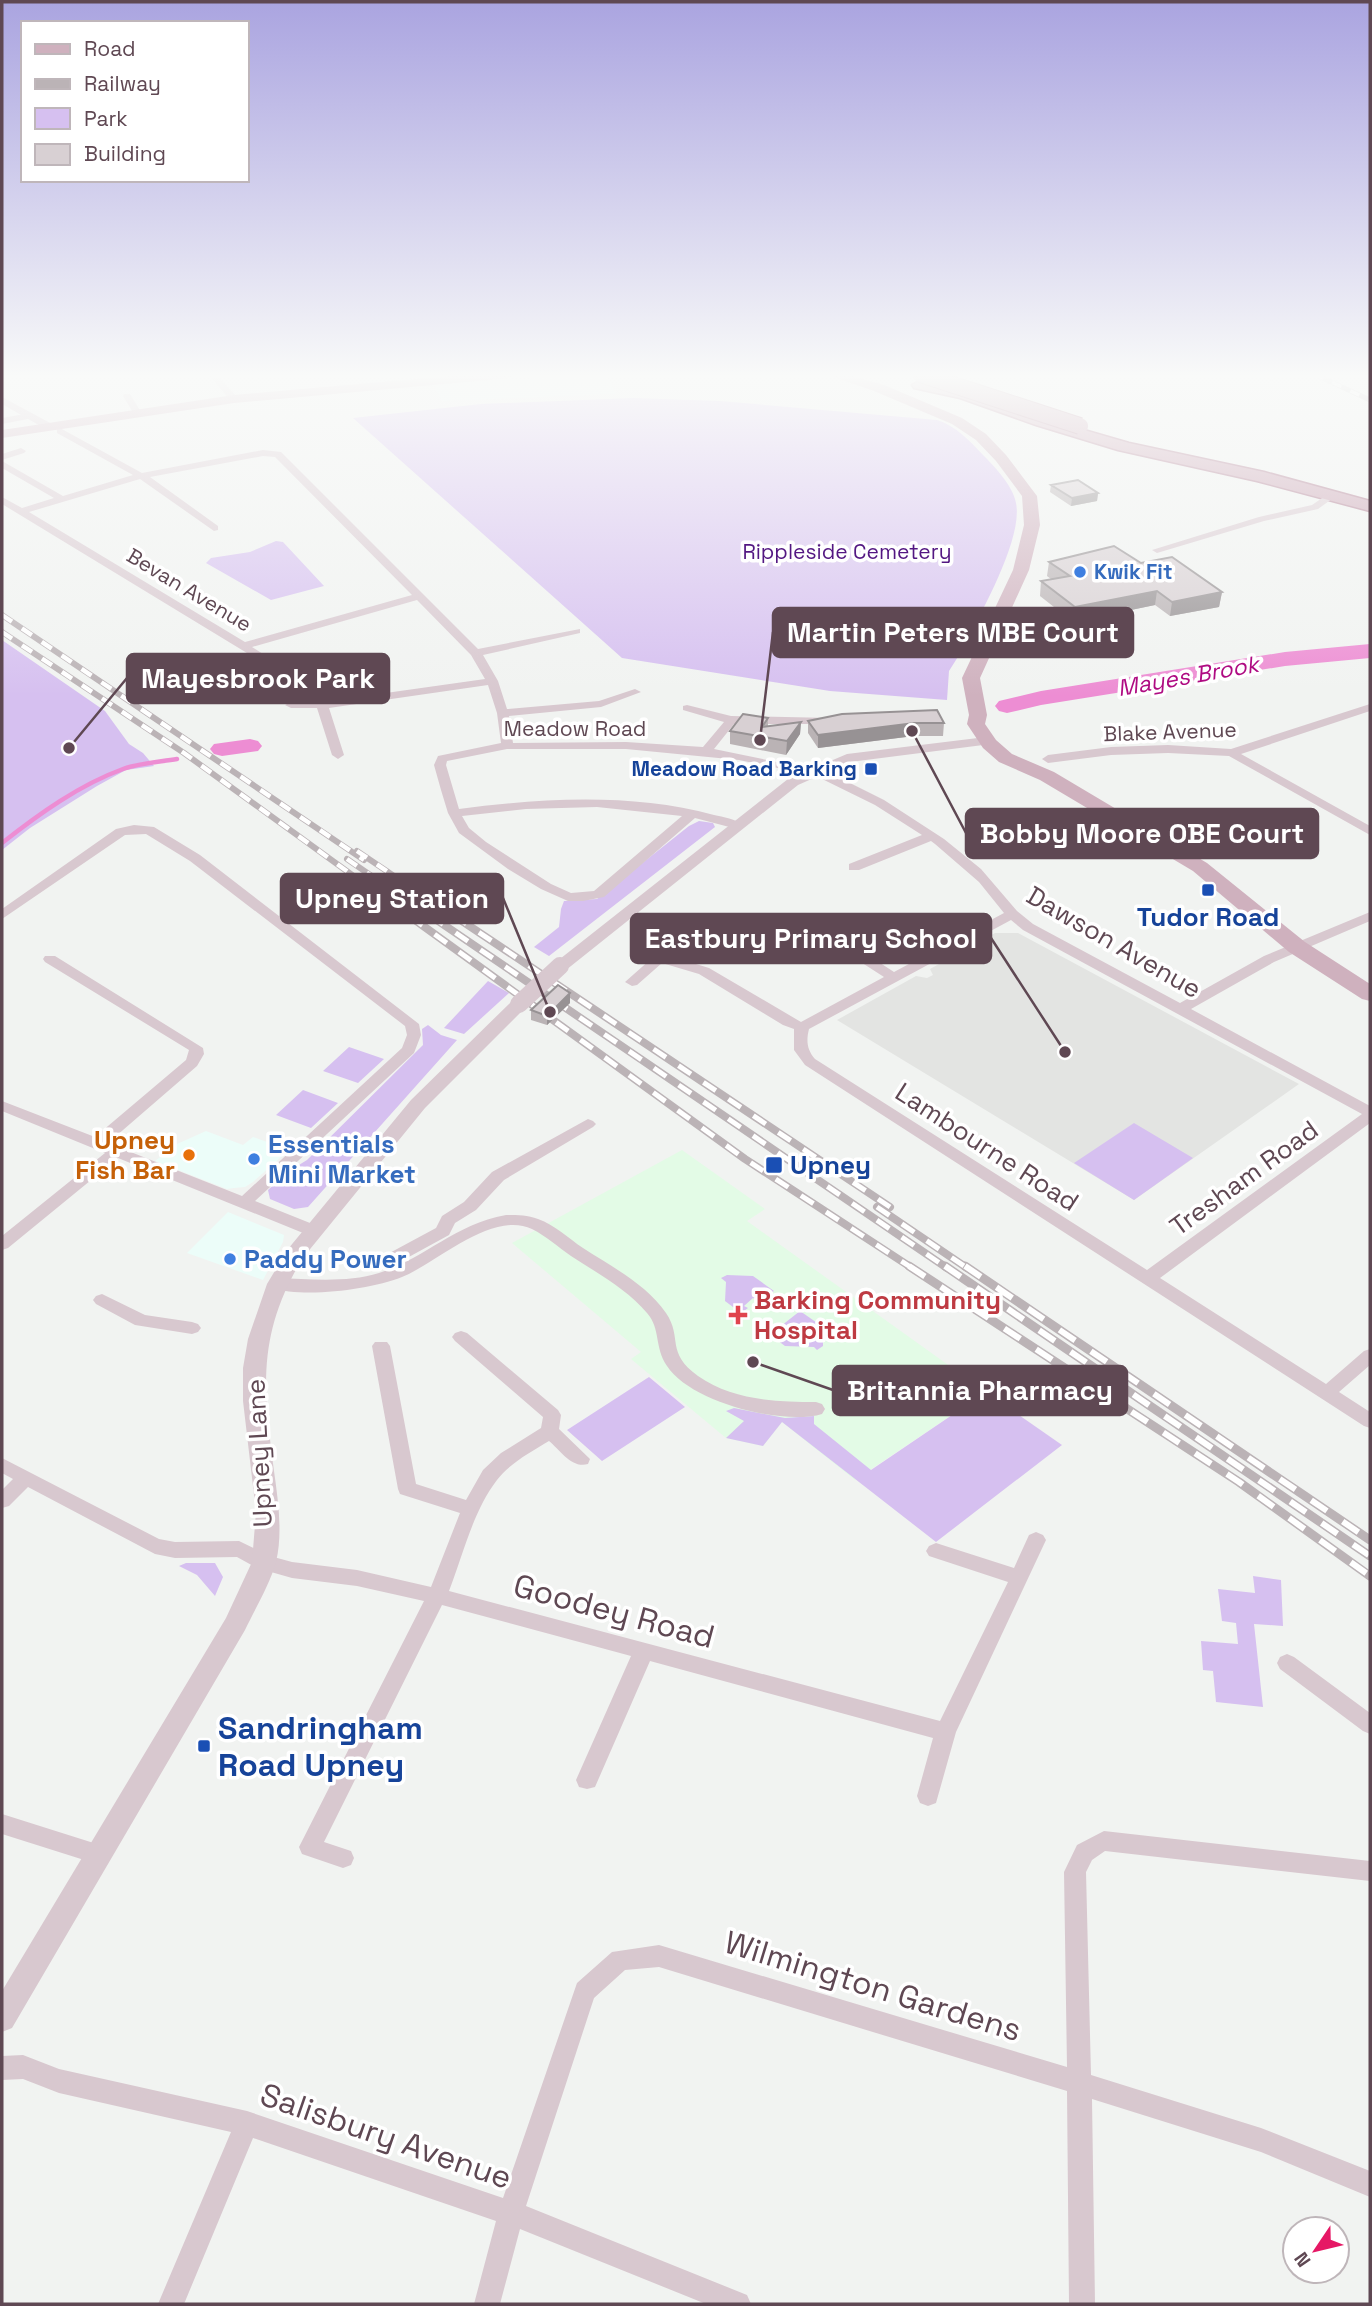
<svg xmlns="http://www.w3.org/2000/svg" width="1372" height="2306" font-family="'Space Grotesk',sans-serif">
  <style>
    .commercial { fill: #ecfdf9 }
    .education { fill: #e3e4e2 }
    .medical { fill: #e3fbe6 }
    .green { fill: #d6c0f0 }
    .lines { fill: none; stroke-linecap: round; stroke-linejoin: round }
    .stream { stroke: #ed8dd3; stroke-width: 4.5 }
    .river { fill: #ed8dd3; fill-rule: evenodd }
    .trunk-casing { stroke: #ab748b; stroke-width: 3 }
    .minor { fill: #d8c8cf; fill-rule: evenodd }
    .tertiary { fill: #d8c8cf; fill-rule: evenodd }
    .primary { fill: #cfb1be; fill-rule: evenodd }
    .trunk { fill: #c79daf; fill-rule: evenodd }
    .rail-far3-casing { stroke: #bbb3b6; stroke-width: 5 }
    .rail-far2-casing { stroke: #bbb3b6; stroke-width: 6 }
    .rail-far1-casing { stroke: #bbb3b6; stroke-width: 8 }
    .rail-casing { stroke: #bbb3b6; stroke-width: 9 }
    .rail-far3 { stroke: #fff; stroke-width: 3.5; stroke-dasharray: 10; stroke-linecap: butt }
    .rail-far2 { stroke: #fff; stroke-width: 4.5; stroke-dasharray: 12; stroke-linecap: butt }
    .rail-far1 { stroke: #fff; stroke-width: 5; stroke-dasharray: 15; stroke-linecap: butt }
    .rail { stroke: #fff; stroke-width: 6; stroke-dasharray: 19; stroke-linecap: butt }
    .trunk-bridge-casing { stroke: #ab748b; stroke-width: 18; stroke-linecap: butt }
    .tertiary-bridge { stroke: #d8c8cf; stroke-width: 18 }
    .trunk-bridge { stroke: #c79daf; stroke-width: 16 }
    .wall { fill: #bab3b5 }
    .shaded-wall { fill: #979294 }
    .building { fill: #d8d0d3; stroke: #979294; stroke-width: 2 }
    .shop-dot { fill: #3f7fe0; stroke: #fff; stroke-width: 2.5 }
    .transit-dot { fill: #1a4fb4; stroke: #fff; stroke-width: 2.5 }
    .food-dot { fill: #e8710a; stroke: #fff; stroke-width: 2.5 }
    .health-dot { fill: #e0444e; stroke: #fff; stroke-width: 2.5 }
    .labels { text-anchor: middle; stroke-width: 7; stroke-linejoin: round; paint-order: stroke }
    .far-park-label { font-size: 21px; fill: #531782; stroke: #fff }
    .far-shop-label { font-size: 21px; font-weight: bold; fill: #366cbe; stroke: #fff; text-anchor: start }
    .far-street-label { font-size: 21px; fill: #5f4853; stroke: #fff }
    .far-transit-label { font-size: 21px; font-weight: bold; fill: #164399; stroke: #fff; text-anchor: end }
    .far-water-label { font-size: 23px; font-style: italic; fill: #af0b82; stroke: #fff }
    .transit-label { font-size: 26px; font-weight: bold; fill: #164399; stroke: #fff }
    .street-label { font-size: 26px; fill: #5f4853; stroke: #fff }
    .food-label { font-size: 26px; font-weight: bold; fill: #c56008; stroke: #fff; text-anchor: end }
    .shop-label { font-size: 26px; font-weight: bold; fill: #366cbe; stroke: #fff; text-anchor: start }
    .health-label { font-size: 26px; font-weight: bold; fill: #be3a42; stroke: #fff; text-anchor: start }
    .near-street-label { font-size: 32px; fill: #5f4853; stroke: #fff }
    .near-transit-label { font-size: 32px; font-weight: bold; fill: #164399; stroke: #fff; text-anchor: start }
    .leader { fill: none; stroke: #5f4853; stroke-width: 2.5 }
    .callout-dot { fill: #5f4853; stroke: #fff; stroke-width: 2.5 }
    .callout { fill: #5f4853; stroke: #5f4853; stroke-width: 2.5 }
    .callout-label { font-size: 28px; text-anchor: middle; font-weight: bold; fill: #fff }
  </style>
  <rect width="100%" height="100%" fill="#f1f3f1"/>
  <!-- commercial -->
  <path class="commercial" d="M606,374L616,394L442,401L433,384Z
    M206,1131L243,1145L253,1137L289,1150L253,1182L245,1187L234,1188L227,1189L155,1161L177,1144Z
    M228,1212L284,1235L283,1242L263,1280L187,1253Z"/>
  <!-- education -->
  <path class="education" d="M995,933H1018L1299,1084L1134,1200L837,1020L916,976L927,978L933,975L930,969Z"/>
  <!-- medical -->
  <path class="medical" d="M682,1150L765,1209L747,1221L986,1392L855,1480L782,1422L763,1446L726,1438L631,1359L641,1352L512,1243Z"/>
  <!-- green -->
  <path class="green" d="M633,398L720,401L937,420C956,426 969,440 983,455C995,467 1013,486 1016,503C1023,537 984,607 968,638L963,639L956,648L961,652L949,671L947,700L830,691L622,658L353,418L481,404Z
    M276,541L283,542L324,586L271,600L206,563L211,558L250,552Z
    M2,640L105,711L129,744L143,753L154,766L126,770L97,786L30,828L2,850Z
    M699,821L713,823L715,827L549,956L534,947L559,927L561,909L564,901L597,899L689,826Z
    M488,981L509,993L464,1034L444,1028Z
    M428,1025L441,1035L457,1040L308,1207L294,1209L270,1199L268,1190L289,1171L307,1160L423,1045L422,1029Z
    M349,1047L384,1059L358,1083L323,1071Z
    M303,1090L338,1103L311,1128L276,1115Z
    M1134,1123L1193,1158L1134,1200L1074,1163Z
    M727,1275L753,1276L774,1291L759,1301L753,1298L744,1306L748,1308L741,1313L725,1301L726,1282L721,1278Z
    M800,1311L823,1327V1346L817,1350L814,1347L785,1346L766,1332L778,1325L781,1326Z
    M649,1377L685,1407L602,1461L567,1430Z
    M986,1392L1062,1445L936,1542L782,1422L763,1446L726,1438L744,1421L726,1411L734,1408L785,1418L814,1416V1424L871,1470Z
    M186,1563H215L223,1577L215,1596L197,1575L179,1566Z
    M1253,1576L1281,1580L1283,1626L1254,1624L1263,1707L1216,1702L1213,1671L1203,1670L1201,1641L1238,1644L1236,1623L1222,1621L1218,1589L1255,1593Z"/>
  <g class="lines">
    <!-- stream -->
    <path class="stream" d="M2,843C39,814 79,785 123,769C140,763 159,762 177,759"/>
    <!-- river -->
    <path class="river" d="M1370,644V658L1285,666L1041,705L1007,713L999,711L995,706L999,701L1041,691L1285,652Z
      M250,739L258,741L262,746L258,751L222,756L214,754L210,749L214,744Z"/>
    <!-- trunk casing -->
    <g class="trunk-casing">
      <path id="trunk" d="M919,381L971,392L1046,419L1129,443L1264,472L1370,501V511L1257,481L1118,450L1036,425L960,398L914,388L912,385Z"/>
    </g>
    <!-- minor -->
    <path class="minor" d="M208,374H216L237,397V401H231Z
      M124,394H130L141,412L140,414H134L123,396Z
      M30,413L33,414V418L2,424V418Z
      M60,428L142,473L263,450L281,452L478,649L580,629V633L483,655L498,681L507,709L599,701L635,689L641,692L601,707L509,716L513,743L626,742L703,747L724,722L683,710V706L687,705L731,716L832,718V722L828,724H734L714,749L811,769L820,768L884,800L944,839L981,869L1017,911L1033,924L1180,1003L1264,956L1370,912V921L1274,962L1191,1009L1370,1106V1123L1160,1278L1326,1384L1364,1351L1370,1349V1365L1339,1392L1370,1412V1428L1364,1426L805,1065L794,1050V1029L783,1025L699,974L662,963L637,985L632,986L625,982L686,928H696L698,931L696,934L670,956L709,968L801,1022L884,977L797,921L795,918L797,915H807L894,972L1004,913L979,882L935,844L931,841L859,870H849V864L922,835L875,805L816,776L739,760L626,749H507L447,761L446,765L459,809C544,798 632,793 714,815C723,817 736,819 743,825L737,829L695,818L604,897L583,901H568L541,889L508,869L459,833L448,813L441,790L434,765L438,756L501,743L497,713L488,685L329,708L344,755L338,759L332,755L317,708H291L285,705L291,702H322L485,679L471,655L417,600L252,647L290,671L280,673L2,504V497L22,508L54,498L2,468V461L63,496L133,475L57,433V429ZM263,456L275,457L412,595L245,642L29,512L140,479L214,531L218,530V526L150,477ZM597,807L682,816L594,891L571,893L551,884L486,842L469,828L462,816L526,809ZM1011,920L1023,930L1362,1114L1147,1270L815,1059C807,1050 806,1041 809,1029Z
      M21,448L26,451L24,453L2,460V454Z
      M1328,494L1336,496L1318,509L1264,521L1157,553L1152,550L1259,517L1312,505Z
      M1370,704V711L1241,754L1370,826V835L1229,756L1168,753L1111,755L1048,763L1042,759L1048,755L1111,747L1168,745L1231,749Z
      M134,825L154,827L200,855L419,1024L421,1035L414,1053L255,1201L320,1227L322,1231L320,1235H308L118,1158L8,1248L2,1250V1236L105,1153L2,1111V1101L95,1137L186,1060L189,1050L45,962L43,959L45,956H55L203,1048L204,1054L197,1066L108,1143L242,1196L402,1048L407,1035L405,1026L190,861L146,834L125,835L2,919V909L116,829Z
      M588,1119L593,1121L596,1124L593,1127L504,1180L476,1210L455,1223L449,1235L396,1264H384L382,1260L384,1256L436,1228L442,1216L464,1202L492,1172Z
      M506,1215C517,1215 527,1215 538,1219C555,1225 568,1238 583,1248C612,1267 646,1284 666,1313C683,1338 665,1352 698,1376C732,1400 776,1402 816,1402L822,1404L825,1409L822,1414C783,1426 690,1402 667,1366C654,1347 661,1329 647,1313C627,1289 597,1273 571,1256C558,1247 546,1236 532,1229C492,1210 437,1263 402,1277C369,1290 305,1298 271,1288L269,1284L271,1280L277,1278C310,1279 347,1283 379,1273C426,1258 453,1225 506,1215Z
      M102,1294L145,1315L192,1322L198,1324L201,1328L198,1332L192,1334L135,1325L96,1304L93,1300L96,1296Z
      M461,1331L467,1333L558,1410L561,1415L559,1429L590,1459L588,1464C572,1469 560,1450 549,1441C531,1452 510,1463 497,1480C473,1511 463,1555 449,1591L940,1721L1008,1582L929,1556L926,1551L929,1546L936,1543L1014,1568L1029,1535L1036,1532L1043,1535L1046,1540L956,1732L936,1803L928,1806L920,1803L917,1796L933,1738L650,1661L595,1787L587,1789L579,1787L576,1780L631,1656L442,1605L324,1842L351,1851L354,1858L351,1865L343,1868L302,1854L299,1847L424,1601L357,1586L292,1578L257,1568L237,1557L175,1558L155,1554L28,1487L9,1506L2,1508V1490L13,1479L2,1473V1458L159,1539L175,1542L239,1541L270,1556L292,1562L357,1570L431,1587L460,1513L400,1494L398,1489L372,1346L375,1342H387L390,1346L416,1484L466,1500L483,1470L501,1453L541,1428L543,1417L455,1341L452,1337L455,1333Z
      M1287,1654L1294,1657L1370,1713V1734L1363,1731L1280,1669L1277,1663L1280,1657Z
      M2,1814L100,1845L108,1848L111,1855L108,1862L100,1865L2,1834Z
      M1104,1831L1370,1861V1881L1105,1851L1092,1860L1086,1872L1091,2075L1261,2128L1370,2171V2197L1261,2152L1092,2099L1095,2304H1069L1067,2091L659,1967L625,1970L594,1998L526,2206L747,2295L751,2304H706L520,2229L500,2304H474L496,2221L253,2138L184,2304H158L231,2132L59,2093L23,2079L2,2080V2056L23,2055L59,2069L247,2111L503,2198L577,1983L612,1952L659,1945L1067,2067L1064,1872L1077,1845Z"/>
    <!-- tertiary -->
    <path class="tertiary" d="M2,397L52,424L54,426L44,428L2,404Z
      M986,737L991,738L993,741L991,744L850,762L798,785L566,970L560,971L551,966L788,779L847,754Z
      M519,999L528,1004L525,1008L425,1108L302,1259C257,1335 263,1387 274,1471C278,1500 283,1533 276,1562C270,1584 255,1609 245,1630L12,2028L2,2032V1991L226,1618L252,1562L256,1512L243,1401V1368L248,1339L267,1284L288,1249L411,1100L513,1000Z"/>
    <!-- primary -->
    <path class="primary" d="M472,374H518L511,378L234,403L2,438V430L234,395Z
      M825,374H845L884,385L962,418L986,434L1006,455L1037,496L1040,525L1029,570L980,678L987,715L985,724L996,740L1012,754L1054,772L1207,863L1305,942L1370,984V1001L1362,999L1289,952L1193,871L1040,780L999,762L983,748L967,724L969,715L962,678L1013,570L1024,525L1022,496L996,461L976,440L952,424L874,391Z"/>
    <!-- trunk -->
    <use href="#trunk" class="trunk"/>
    <!-- rail-far3 casing -->
    <g class="rail-far3-casing">
      <path id="rail-far3" d="M1314,374L1370,400"/>
    </g>
    <!-- rail-far2 casing -->
    <g class="rail-far2-casing">
      <path id="rail-far2" d="M2,615L364,860
        M2,632L184,753L388,901
        M357,851L431,901
        M347,859L408,901"/>
    </g>
    <!-- rail-far1 casing -->
    <g class="rail-far1-casing">
      <path id="rail-far1" d="M386,899L745,1159L912,1268
        M406,899L947,1268
        M429,899L890,1207
        M877,1207L967,1268"/>
    </g>
    <!-- rail casing -->
    <g class="rail-casing">
      <path id="rail" d="M909,1266L1239,1482L1370,1576
        M945,1266L1370,1556
        M965,1266L1370,1540"/>
    </g>
    <!-- rail-far3 -->
    <use href="#rail-far3" class="rail-far3"/>
    <!-- rail-far2 -->
    <use href="#rail-far2" class="rail-far2"/>
    <!-- rail-far1 -->
    <use href="#rail-far1" class="rail-far1"/>
    <!-- rail -->
    <use href="#rail" class="rail"/>
    <!-- trunk-bridge casing -->
    <g class="trunk-bridge-casing">
      <path id="trunk-bridge" d="M920,374L1080,426"/>
    </g>
    <!-- tertiary-bridge -->
    <path class="tertiary-bridge" d="M519,1004L560,966"/>
    <!-- trunk-bridge -->
    <use href="#trunk-bridge" class="trunk-bridge"/>
  </g>
  <!-- wall -->
  <path class="wall" d="M1051,485L1098,493L1097,501L1071,506L1050,492Z
    M1049,562L1141,563L1222,592L1219,607L1170,616L1155,605L1073,622L1040,596L1041,581L1051,579L1047,576Z
    M768,718V726L801,722L800,734L786,755L730,744V731Z
    M808,721L944,723L943,736H914L818,748L808,733Z
    M570,993V1003L547,1025L531,1020V1010Z"/>
  <!-- shaded-wall -->
  <path class="shaded-wall" d="M1098,493L1097,501L1071,506L1072,498Z
    M1157,591L1155,605L1073,622L1075,607Z
    M1222,592L1219,607L1170,616L1172,602Z
    M801,722L800,734L786,755L787,741Z
    M915,723L914,736L818,748V735Z
    M570,993V1003L547,1025V1016Z"/>
  <!-- building -->
  <path class="building" d="M1078,480L1098,493L1072,498L1051,485Z
    M1114,546L1141,563L1172,557L1222,592L1172,602L1157,591L1075,607L1041,581L1070,576L1049,562Z
    M937,710L944,723H915L818,735L808,721L842,714Z
    M743,714L768,718L762,727L801,722L787,741L730,731Z
    M558,985L570,993L547,1016L531,1010Z"/>
  <!-- sky -->
  <linearGradient id="sky" x2="0" y2="1"><stop stop-color="#aaa4e0"/><stop offset="0.54" stop-color="#f9faf9"/><stop offset="1" stop-color="#f9faf9" stop-opacity="0"/></linearGradient>
  <rect width="1372" height="696" fill="url(#sky)"/>
  <!-- markers -->
  <g class="shop-dot">
    <circle cx="1080" cy="572" r="7"/>
    <circle cx="254" cy="1159" r="7"/>
    <circle cx="230" cy="1259" r="7"/>
  </g>
  <g class="transit-dot">
    <rect x="864" y="762" width="14" height="14" rx="3.5"/>
    <rect x="1201" y="883" width="14" height="14" rx="3.5"/>
    <rect x="765" y="1156" width="18" height="18" rx="3.5"/>
    <rect x="197" y="1739" width="14" height="14" rx="3.5"/>
  </g>
  <circle class="food-dot" cx="189" cy="1155" r="7"/>
  <path class="health-dot" d="M734.5 1304.5h7v7h7v7h-7v7h-7v-7h-7v-7h7z"/>
  <g class="labels">
    <!-- far-park labels -->
    <g class="far-park-label">
      <text x="847" y="559">Rippleside Cemetery</text>
    </g>
    <!-- far-shop labels -->
    <g class="far-shop-label">
      <text x="1094" y="579">Kwik Fit</text>
    </g>
    <!-- far-street labels -->
    <g class="far-street-label">
      <text transform="translate(189 590) rotate(31)" y="7">Bevan Avenue</text>
      <text x="575" y="736">Meadow Road</text>
      <text transform="translate(1170 732) rotate(-2)" y="7">Blake Avenue</text>
    </g>
    <!-- far-transit labels -->
    <g class="far-transit-label">
      <text x="857" y="776">Meadow Road Barking</text>
    </g>
    <!-- far-water labels -->
    <g class="far-water-label">
      <text transform="translate(1188 676) rotate(-10)" y="8">Mayes Brook</text>
    </g>
    <!-- transit labels -->
    <g class="transit-label">
      <text x="1208" y="926">Tudor Road</text>
      <text x="790" y="1174" text-anchor="start">Upney</text>
    </g>
    <!-- street labels -->
    <g class="street-label">
      <text transform="translate(1114 942) rotate(30)" y="9">Dawson Avenue</text>
      <text transform="translate(987 1147) rotate(33)" y="9">Lambourne Road</text>
      <text transform="translate(1244 1178) rotate(-36)" y="9">Tresham Road</text>
      <text transform="translate(259 1453) rotate(-93)" y="9">Upney Lane</text>
    </g>
    <!-- food labels -->
    <g class="food-label">
      <text x="175" y="1149">Upney<tspan x="175" dy="30">Fish Bar</tspan></text>
    </g>
    <!-- shop labels -->
    <g class="shop-label">
      <text x="268" y="1153">Essentials<tspan x="268" dy="30">Mini Market</tspan></text>
      <text x="244" y="1268">Paddy Power</text>
    </g>
    <!-- health labels -->
    <g class="health-label">
      <text x="754" y="1309">Barking Community<tspan x="754" dy="30">Hospital</tspan></text>
    </g>
    <!-- near-street labels -->
    <g class="near-street-label">
      <text transform="translate(614 1611) rotate(15)" y="11">Goodey Road</text>
      <text transform="translate(873 1986) rotate(17)" y="11">Wilmington Gardens</text>
      <text transform="translate(386 2136) rotate(19)" y="11">Salisbury Avenue</text>
    </g>
    <!-- near-transit labels -->
    <g class="near-transit-label">
      <text x="218" y="1739">Sandringham<tspan x="218" dy="37">Road Upney</tspan></text>
    </g>
  </g>
  <!-- callouts -->
  <path class="leader" d="M760 740L773 632M69 748L127 678M912 731L966 833M550 1012L503 898M1065 1052L991 938M753 1362L833 1390"/>
  <g class="callout-dot">
    <circle cx="760" cy="740" r="7"/>
    <circle cx="69" cy="748" r="7"/>
    <circle cx="912" cy="731" r="7"/>
    <circle cx="550" cy="1012" r="7"/>
    <circle cx="1065" cy="1052" r="7"/>
    <circle cx="753" cy="1362" r="7"/>
  </g>
  <g class="callout">
    <rect x="773" y="608" width="360" height="49" rx="7"/>
    <rect x="127" y="654" width="262" height="49" rx="7"/>
    <rect x="966" y="809" width="352" height="49" rx="7"/>
    <rect x="281" y="874" width="222" height="49" rx="7"/>
    <rect x="631" y="914" width="360" height="49" rx="7"/>
    <rect x="833" y="1366" width="294" height="49" rx="7"/>
  </g>
  <g class="callout-label">
    <text x="953" y="642">Martin Peters MBE Court</text>
    <text x="258" y="688">Mayesbrook Park</text>
    <text x="1142" y="843">Bobby Moore OBE Court</text>
    <text x="392" y="908">Upney Station</text>
    <text x="811" y="948">Eastbury Primary School</text>
    <text x="980" y="1400">Britannia Pharmacy</text>
  </g>
  <!-- border -->
  <rect width="1372" height="2306" fill="none" stroke="#5f4853" stroke-width="7"/>
  <!-- legend -->
  <rect x="21" y="21" width="228" height="161" fill="#ffffff" stroke="#bfb6ba" stroke-width="2"/>
  <rect x="35" y="44" width="35" height="10" fill="#cfb1be" stroke="#bfb6ba" stroke-width="2"/>
  <text x="84" y="56" font-size="21" fill="#5f4853">Road</text>
  <rect x="35" y="79" width="35" height="10" fill="#bbb3b6" stroke="#bfb6ba" stroke-width="2"/>
  <text x="84" y="91" font-size="21" fill="#5f4853">Railway</text>
  <rect x="35" y="108" width="35" height="21" fill="#d6c0f0" stroke="#bfb6ba" stroke-width="2"/>
  <text x="84" y="126" font-size="21" fill="#5f4853">Park</text>
  <rect x="35" y="144" width="35" height="21" fill="#d8d0d3" stroke="#bfb6ba" stroke-width="2"/>
  <text x="84" y="161" font-size="21" fill="#5f4853">Building</text>
  <!-- north arrow -->
  <g transform="translate(1316 2250) rotate(235)"><circle r="33" fill="#ffffff" stroke="#bfb6ba" stroke-width="2"/>
  <path d="M0-5L12 26L0 18L-12 26Z" fill="#e61865"/>
  <text y="-10" font-size="19" font-weight="bold" text-anchor="middle" fill="#5f4853">N</text>
  </g>
</svg>
